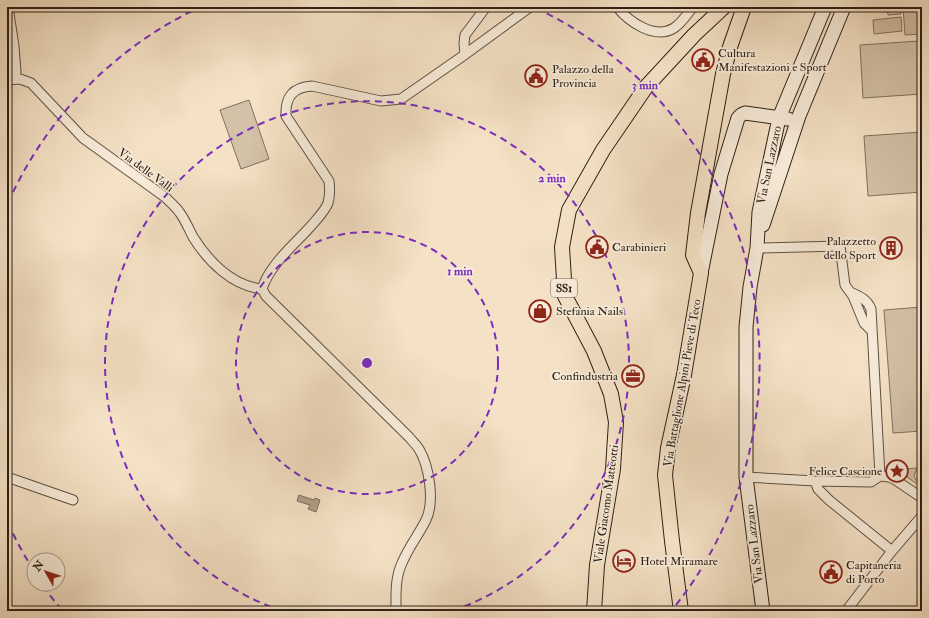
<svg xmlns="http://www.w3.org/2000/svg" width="929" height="618" font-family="'IM FELL Double Pica',serif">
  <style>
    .green { fill: #d3c1a8; stroke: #807060 }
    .water { fill: #b1a08a; stroke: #7c6d5c }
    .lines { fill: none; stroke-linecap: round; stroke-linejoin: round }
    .street-casing { stroke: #5f5043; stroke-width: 11 }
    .secondary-casing { stroke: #2d2017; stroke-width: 15 }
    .primary-casing { stroke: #2d2017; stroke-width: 16 }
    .street { stroke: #f8ecda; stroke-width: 9 }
    .secondary { stroke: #f8ecda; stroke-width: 13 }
    .primary { stroke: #f5e2c6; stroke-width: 14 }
    .ring { fill: none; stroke: #7b2cbf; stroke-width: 2; stroke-dasharray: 7 5 }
    .labels { text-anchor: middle; stroke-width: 3.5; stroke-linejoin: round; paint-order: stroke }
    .shield { fill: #f8ecda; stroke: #6a5d52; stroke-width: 1 }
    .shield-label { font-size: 11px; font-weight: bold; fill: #2d2017 }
    .poi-label { font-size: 12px; fill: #2d2017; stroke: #f8ecda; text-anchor: start }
    .street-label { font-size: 12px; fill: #2d2017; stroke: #f8ecda }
    .centre { fill: #7b2cbf; stroke: #f8ecda; stroke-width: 2 }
    .ring-label { font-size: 12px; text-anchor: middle; font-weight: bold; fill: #7b2cbf; stroke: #f8ecda; stroke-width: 3.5; stroke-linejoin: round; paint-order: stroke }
  </style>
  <rect width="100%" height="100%" fill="#f5e2c6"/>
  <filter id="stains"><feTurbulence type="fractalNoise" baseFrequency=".005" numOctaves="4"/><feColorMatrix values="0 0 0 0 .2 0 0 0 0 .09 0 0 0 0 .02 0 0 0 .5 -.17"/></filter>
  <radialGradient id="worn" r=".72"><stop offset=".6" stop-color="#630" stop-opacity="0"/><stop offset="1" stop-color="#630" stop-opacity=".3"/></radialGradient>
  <!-- green -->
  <path class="green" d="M887,7H900L901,14L888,15Z
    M903,7H922V34L905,35Z
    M901,17L902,31L874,34L873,20Z
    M919,41L922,94L863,98L860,45Z
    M249,100L269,159L241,169L220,110Z
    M922,132V192L868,196L864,136Z
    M922,307V431L893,433L884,310Z
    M906,464V469L917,468L914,476L917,481L922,483V488L899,471V466Z"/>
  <!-- water -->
  <path class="water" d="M299,495L314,500L315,498L320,500L316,512L308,509L310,505L297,501Z"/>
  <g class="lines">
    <!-- street casing -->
    <g class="street-casing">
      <path id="street" d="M8,7L14,46L16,72
        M617,7C629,22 655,40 674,28C682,23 687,14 693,7
        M465,54L464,43L465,35L486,7
        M7,80L20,79L31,83L83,138L165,197C170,202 176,207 180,213C185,220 189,229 193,237C208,261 232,286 262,289
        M757,248L840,246L845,285L853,296L864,323L872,331
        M850,292C859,296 867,299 871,309L880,476
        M7,477L73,500
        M746,477L815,481L871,482L880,476L889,477L894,479L922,498
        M815,481L818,489L829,500L892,551
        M396,611C396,594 395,578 402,563C408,548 419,534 426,520C435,501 429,466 419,449C416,444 412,441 409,437L266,296L262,289C270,264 294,245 311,226C317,219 325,211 328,203C330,196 330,189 329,181L286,116C285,97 293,87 312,86L381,101L401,99L460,58L530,7
        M846,611L892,551L922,516"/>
    </g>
    <!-- secondary casing -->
    <g class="secondary-casing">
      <path id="secondary" d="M763,225L799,116L844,7
        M701,273L721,174L738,118L741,115L745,113L788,119
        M763,611L746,477V327L750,287L757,248L759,212L779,118L825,7"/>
    </g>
    <!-- primary casing -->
    <g class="primary-casing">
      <path id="primary" d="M594,611L597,565L613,469L616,422L611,394L594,351L565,296L562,247L569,210L603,150L646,87L694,35L724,7
        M681,611L672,541L665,475L668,448L684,375L701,273L693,255L698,213L723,74L730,47L744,7"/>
    </g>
    <!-- street -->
    <use href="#street" class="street"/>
    <!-- secondary -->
    <use href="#secondary" class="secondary"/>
    <!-- primary -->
    <use href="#primary" class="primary"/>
  </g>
  <!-- distance rings -->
  <g class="ring">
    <circle cx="367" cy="363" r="131"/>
    <path d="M282 611A262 262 0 1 1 452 611"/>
    <path d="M62 610A393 393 0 0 1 43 586M34 571A393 393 0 0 1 8 523M8 203A393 393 0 0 1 198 8M536 8A393 393 0 0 1 672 610"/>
  </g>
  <!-- icons -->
  <defs>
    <g id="civic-ring" transform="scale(1.15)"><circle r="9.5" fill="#f8ecda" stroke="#8f2418" stroke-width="1.5"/><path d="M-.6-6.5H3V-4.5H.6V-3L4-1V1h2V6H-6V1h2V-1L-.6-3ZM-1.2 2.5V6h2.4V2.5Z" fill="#8f2418"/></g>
    <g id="building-ring" transform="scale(1.15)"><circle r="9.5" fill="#f8ecda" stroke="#8f2418" stroke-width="1.5"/><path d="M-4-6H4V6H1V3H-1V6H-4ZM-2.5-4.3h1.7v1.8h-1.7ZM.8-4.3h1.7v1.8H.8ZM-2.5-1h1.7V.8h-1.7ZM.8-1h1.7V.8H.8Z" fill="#8f2418"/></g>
    <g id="shop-ring" transform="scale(1.15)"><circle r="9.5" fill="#f8ecda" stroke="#8f2418" stroke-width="1.5"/><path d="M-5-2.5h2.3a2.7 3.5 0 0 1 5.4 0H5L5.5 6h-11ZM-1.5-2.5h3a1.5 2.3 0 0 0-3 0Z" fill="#8f2418"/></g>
    <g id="office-ring" transform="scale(1.15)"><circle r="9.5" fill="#f8ecda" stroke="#8f2418" stroke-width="1.5"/><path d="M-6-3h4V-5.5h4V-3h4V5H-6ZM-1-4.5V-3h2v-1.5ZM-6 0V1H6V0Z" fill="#8f2418"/></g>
    <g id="sight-ring" transform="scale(1.15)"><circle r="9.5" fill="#f8ecda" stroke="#8f2418" stroke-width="1.5"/><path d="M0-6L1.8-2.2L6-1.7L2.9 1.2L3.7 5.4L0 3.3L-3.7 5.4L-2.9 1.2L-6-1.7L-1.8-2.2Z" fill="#8f2418"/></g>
    <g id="hotel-ring" transform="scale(1.15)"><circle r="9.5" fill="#f8ecda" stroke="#8f2418" stroke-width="1.5"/><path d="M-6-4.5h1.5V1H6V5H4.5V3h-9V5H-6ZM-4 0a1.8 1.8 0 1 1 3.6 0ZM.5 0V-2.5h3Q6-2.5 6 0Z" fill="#8f2418"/></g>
  </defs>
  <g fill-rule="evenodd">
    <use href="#civic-ring" x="703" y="60"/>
    <use href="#civic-ring" x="536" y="76"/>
    <use href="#civic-ring" x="597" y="247"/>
    <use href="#building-ring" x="891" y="248"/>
    <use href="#shop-ring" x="540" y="311"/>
    <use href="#office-ring" x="633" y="376"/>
    <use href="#sight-ring" x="897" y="471"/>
    <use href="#hotel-ring" x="624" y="561"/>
    <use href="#civic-ring" x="831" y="572"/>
  </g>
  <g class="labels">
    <!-- shield labels -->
    <rect class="shield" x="551" y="279" width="26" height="18" rx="3"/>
    <g class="shield-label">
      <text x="564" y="292">SS1</text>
    </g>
    <!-- poi labels -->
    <g class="poi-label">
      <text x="718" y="57">Cultura<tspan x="718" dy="14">Manifestazioni e Sport</tspan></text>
      <text x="552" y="73">Palazzo della<tspan x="552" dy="14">Provincia</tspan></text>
      <text x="876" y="245" text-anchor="end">Palazzetto<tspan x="876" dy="14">dello Sport</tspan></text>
      <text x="612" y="251">Carabinieri</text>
      <text x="556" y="315">Stefania Nails</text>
      <text x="618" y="380" text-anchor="end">Confindustria</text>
      <text x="882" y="475" text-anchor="end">Felice Cascione</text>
      <text x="640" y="565">Hotel Miramare</text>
      <text x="846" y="569">Capitaneria<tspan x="846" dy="14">di Porto</tspan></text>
    </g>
    <!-- street labels -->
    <g class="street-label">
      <text transform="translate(769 165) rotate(-78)" y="4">Via San Lazzaro</text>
      <text transform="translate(146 170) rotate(36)" y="4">Via delle Valli</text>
      <text transform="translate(682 383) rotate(-80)" y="4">Via Battaglione Alpini Pieve di Teco</text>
      <text transform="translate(606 504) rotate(-82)" y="4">Viale Giacomo Matteotti</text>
      <text transform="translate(754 544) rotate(-97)" y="4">Via San Lazzaro</text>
    </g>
  </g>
  <circle cx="367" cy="363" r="6" class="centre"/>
  <g class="ring-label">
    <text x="645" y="89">3 min</text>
    <text x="552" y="182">2 min</text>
    <text x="460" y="275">1 min</text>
  </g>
  <!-- margin -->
  <rect width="929" height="618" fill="none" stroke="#f5e2c6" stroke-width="24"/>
  <rect x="8" y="8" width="913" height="602" fill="none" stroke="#2d2017" stroke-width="2"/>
  <rect x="12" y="12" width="905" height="594" fill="none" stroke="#2d2017"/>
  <!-- north arrow -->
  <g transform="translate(46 572) rotate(309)"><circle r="19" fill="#f8ecda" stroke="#a79a8c"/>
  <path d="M0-3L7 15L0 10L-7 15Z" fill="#8f2418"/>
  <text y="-6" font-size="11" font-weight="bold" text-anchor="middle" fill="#2d2017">N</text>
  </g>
  <rect width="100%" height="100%" filter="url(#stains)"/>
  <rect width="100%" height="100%" fill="url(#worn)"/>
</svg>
